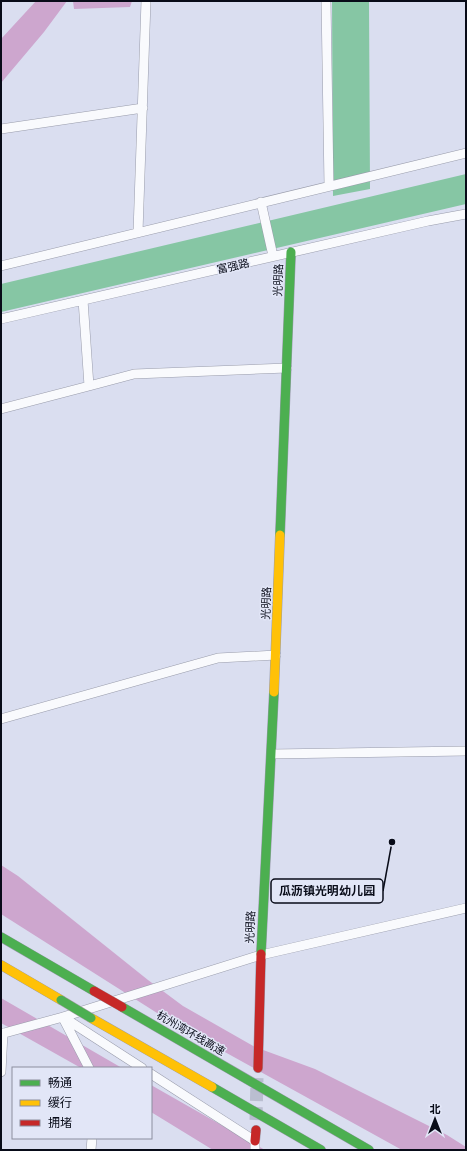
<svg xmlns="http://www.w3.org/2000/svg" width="467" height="1151" font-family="Literata,'Noto Sans SC',serif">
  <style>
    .forest { fill: #cda6ce }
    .water { fill: #86c6a4 }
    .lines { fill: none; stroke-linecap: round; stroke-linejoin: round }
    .secondary-tunnel { stroke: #babed0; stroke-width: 13; stroke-dasharray: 13 6; stroke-linecap: butt }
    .street-casing { stroke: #999cab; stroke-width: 10 }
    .fast-casing { stroke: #999cab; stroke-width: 10 }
    .slow-casing { stroke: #999cab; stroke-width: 10 }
    .jam-casing { stroke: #999cab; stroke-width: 10 }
    .street { stroke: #f9fafd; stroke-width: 9 }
    .fast { stroke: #4caf50; stroke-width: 9 }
    .slow { stroke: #ffc107; stroke-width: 9 }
    .jam { stroke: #c62828; stroke-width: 9 }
    .fast-bridge-casing { stroke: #a7a0a7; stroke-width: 10; stroke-linecap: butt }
    .jam-bridge-casing { stroke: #a7a0a7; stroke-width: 10; stroke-linecap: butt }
    .fast-bridge { stroke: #4caf50; stroke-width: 9 }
    .jam-bridge { stroke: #c62828; stroke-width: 9 }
    .labels { text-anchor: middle; stroke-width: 3; stroke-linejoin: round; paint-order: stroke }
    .street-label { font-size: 11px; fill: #080b18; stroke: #e2e6f7 }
    .leader { fill: none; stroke: #080b18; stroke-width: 1.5 }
    .callout-dot { fill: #080b18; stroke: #e2e6f7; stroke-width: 1.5 }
    .callout { fill: #e2e6f7; stroke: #080b18; stroke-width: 1.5 }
    .callout-label { font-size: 12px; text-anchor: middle; font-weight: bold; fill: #080b18 }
  </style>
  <rect width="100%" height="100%" fill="#dadef0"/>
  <!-- forest -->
  <path class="forest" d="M36,1H67L44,32L1,83V39Z
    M73,1H132L130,7L74,9Z
    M1,865L18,876L148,980L183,1006L255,1047L315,1069L447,1135L466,1147V1150H402L176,1025L1,914Z
    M1,998L122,1068H81L1,1023Z
    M151,1085L265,1150H213L151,1112Z"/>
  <!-- water -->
  <path class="water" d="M332,1H369L370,189L333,196Z
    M466,174V204L1,312V284Z"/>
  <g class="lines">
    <!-- secondary-tunnel -->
    <path class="secondary-tunnel" d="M256,1120L257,1078"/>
    <!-- street casing -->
    <g class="street-casing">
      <path id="street" d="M326,1L329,186
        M1,129L143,108
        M261,202L273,256
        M138,232L146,1
        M1,266L466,153
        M1,319L428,221L466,214
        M89,386L134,374L287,368
        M1,409L89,386L83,300
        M1,719L218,658L276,655
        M272,754L466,751
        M63,1017L142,1068
        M63,1018L89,1068
        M1,1034L63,1017L261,955L466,908
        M1,1072L3,1033
        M151,1074L255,1141V1150
        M91,1150L92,1138"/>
    </g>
    <!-- fast casing -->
    <g class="fast-casing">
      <path id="fast" d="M280,535L291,252
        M1,937L94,991
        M261,954L274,692
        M122,1007L369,1150
        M212,1087L321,1150"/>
    </g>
    <!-- slow casing -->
    <g class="slow-casing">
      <path id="slow" d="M274,692L280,535
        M1,965L61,1000
        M91,1018L212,1087"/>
    </g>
    <!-- jam casing -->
    <g class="jam-casing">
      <path id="jam" d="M258,1068L261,954
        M255,1141L256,1130"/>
    </g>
    <!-- street -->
    <use href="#street" class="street"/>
    <!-- fast -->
    <use href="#fast" class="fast"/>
    <!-- slow -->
    <use href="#slow" class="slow"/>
    <!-- jam -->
    <use href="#jam" class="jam"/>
    <!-- fast-bridge casing -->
    <g class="fast-bridge-casing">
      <path id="fast-bridge" d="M61,1000L91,1018"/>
    </g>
    <!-- jam-bridge casing -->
    <g class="jam-bridge-casing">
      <path id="jam-bridge" d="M94,991L122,1007"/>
    </g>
    <!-- fast-bridge -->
    <use href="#fast-bridge" class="fast-bridge"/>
    <!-- jam-bridge -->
    <use href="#jam-bridge" class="jam-bridge"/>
  </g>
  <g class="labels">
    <!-- street labels -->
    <g class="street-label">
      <text transform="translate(233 266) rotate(-13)" y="4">富强路</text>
      <text transform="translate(278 280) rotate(-88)" y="4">光明路</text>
      <text transform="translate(266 603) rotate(-88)" y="4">光明路</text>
      <text transform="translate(250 927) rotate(-87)" y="4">光明路</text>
      <text transform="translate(191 1033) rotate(30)" y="4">杭州湾环线高速</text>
    </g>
  </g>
  <!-- callouts -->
  <path class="leader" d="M392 842L383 891"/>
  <circle class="callout-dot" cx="392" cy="842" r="4"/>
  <rect class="callout" x="271" y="879" width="112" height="24" rx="4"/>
  <g class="callout-label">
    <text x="327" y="895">瓜沥镇光明幼儿园</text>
  </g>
  <!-- border -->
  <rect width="467" height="1151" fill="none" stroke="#080b18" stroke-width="4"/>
  <!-- legend -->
  <rect x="12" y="1067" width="140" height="72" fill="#e2e6f7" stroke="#8b8e9e"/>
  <rect x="20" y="1080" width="20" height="6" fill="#4caf50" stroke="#8b8e9e"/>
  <text x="48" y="1087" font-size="12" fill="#080b18">畅通</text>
  <rect x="20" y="1100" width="20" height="6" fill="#ffc107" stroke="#8b8e9e"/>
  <text x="48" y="1107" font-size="12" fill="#080b18">缓行</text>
  <rect x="20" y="1120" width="20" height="6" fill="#c62828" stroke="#8b8e9e"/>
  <text x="48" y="1127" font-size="12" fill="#080b18">拥堵</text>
  <!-- north arrow -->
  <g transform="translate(435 1119)" stroke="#e2e6f7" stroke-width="3" paint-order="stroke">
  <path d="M0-3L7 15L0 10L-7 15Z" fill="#080b18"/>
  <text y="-6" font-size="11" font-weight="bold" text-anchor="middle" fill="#080b18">北</text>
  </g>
</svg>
